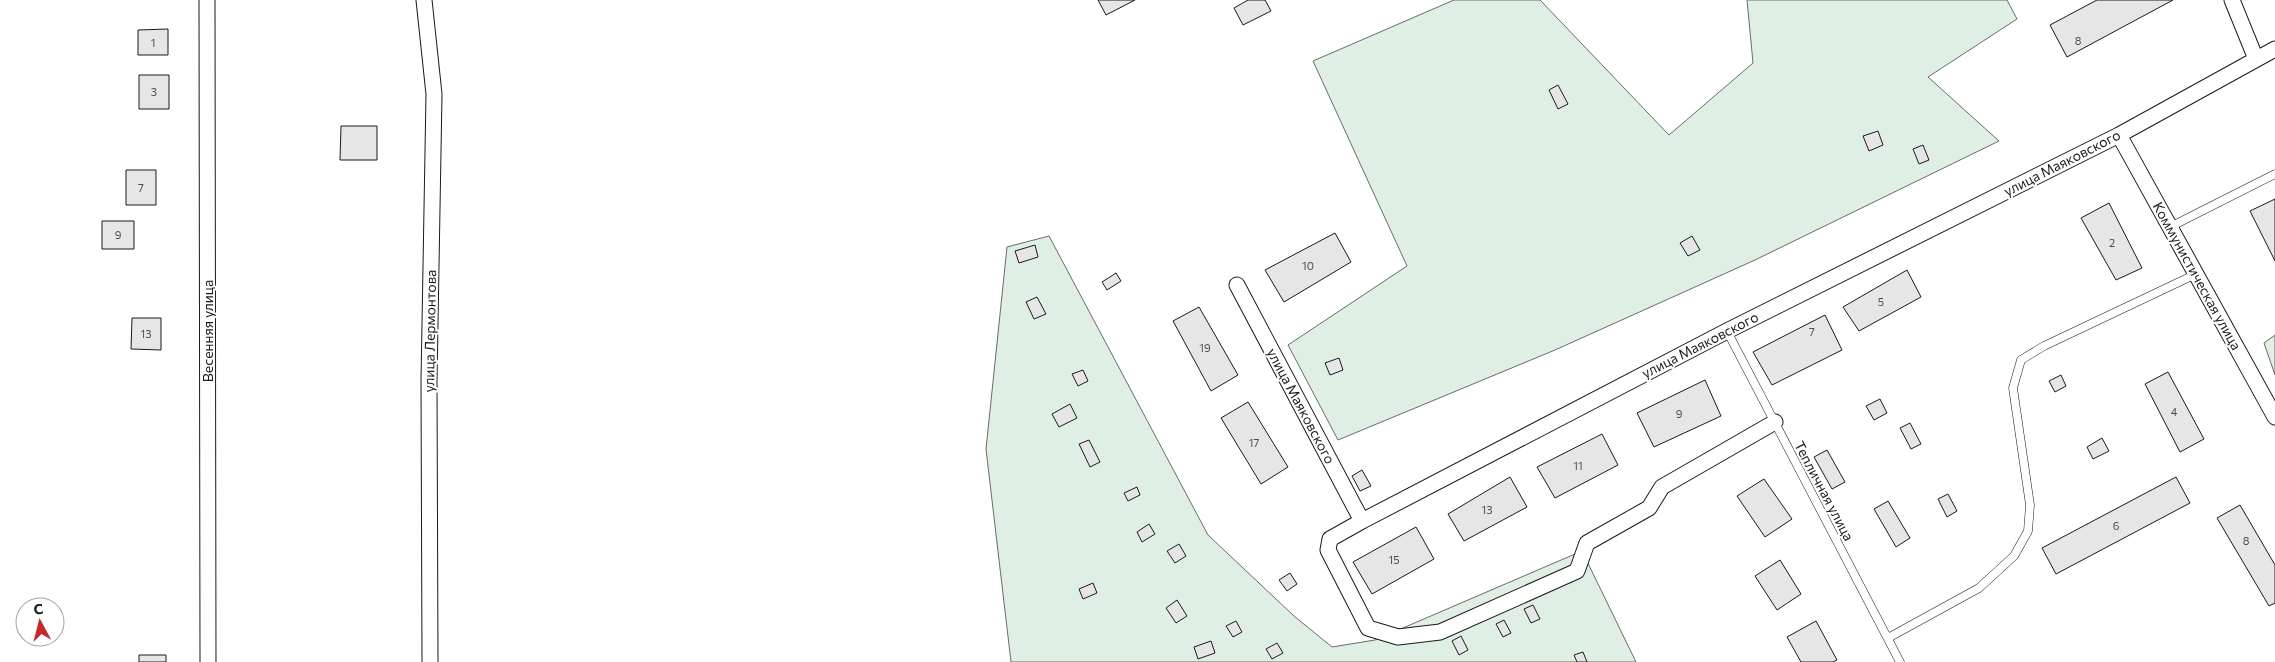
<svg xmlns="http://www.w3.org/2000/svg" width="2275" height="662" font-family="Commissioner,sans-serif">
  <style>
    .green { fill: #e0efe3; stroke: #6a6a6a }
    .building { fill: #e6e6e6; stroke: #1a1a1a }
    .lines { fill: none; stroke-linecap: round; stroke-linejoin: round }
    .service-casing { stroke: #1a1a1a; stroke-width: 9 }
    .minor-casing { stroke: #1a1a1a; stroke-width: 17 }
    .service { stroke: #fff; stroke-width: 8 }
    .minor { stroke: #fff; stroke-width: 15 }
    .labels { text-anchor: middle; stroke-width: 4; stroke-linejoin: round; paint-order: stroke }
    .number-label { font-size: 11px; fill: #4d4d4d }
    .street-label { font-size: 14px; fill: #1a1a1a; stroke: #fff }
  </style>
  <rect width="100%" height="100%" fill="#fff"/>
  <!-- green -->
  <path class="green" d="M1454,0H1540L1669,135L1753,63L1747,0H2007L2017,19L1928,77L1999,141L1755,260L1555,350L1338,440L1288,345L1407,266L1313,61Z
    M1049,236L1208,535L1294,616L1332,647L1375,640L1582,551L1636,662H1011L986,449L1007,247Z
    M2275,335V375L2264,343Z"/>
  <!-- building -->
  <path class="building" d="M1098,0H1135L1106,15Z
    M1248,0H1265L1271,11L1243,25L1234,8Z
    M2097,0H2173L2067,57L2050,25Z
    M168,29V55H138V30Z
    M139,75H169V109H139Z
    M1558,85L1568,104L1558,109L1549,90Z
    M341,126H377V160H340Z
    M1878,131L1883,145L1869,151L1863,136Z
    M1923,145L1929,160L1919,164L1913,149Z
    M126,170H156V205H126Z
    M2275,199V261L2250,211Z
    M2109,203L2142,268L2116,280L2081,218Z
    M102,221H134V249H102Z
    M1335,233L1351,262L1284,302L1265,270Z
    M1692,236L1700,250L1688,256L1680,243Z
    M1035,245L1038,257L1019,263L1015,251Z
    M1907,270L1921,297L1859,331L1843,307Z
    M1116,273L1121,281L1107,290L1102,282Z
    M1037,297L1046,314L1034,319L1026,302Z
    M1199,307L1238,375L1211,391L1173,321Z
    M1825,315L1842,350L1772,385L1753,352Z
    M132,318H161V350L131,349Z
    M1339,358L1343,370L1330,375L1325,363Z
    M1083,370L1088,381L1078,386L1072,374Z
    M2168,372L2204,439L2180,452L2145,384Z
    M2061,375L2066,386L2055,392L2049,381Z
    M1705,380L1721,416L1654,447L1637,413Z
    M1880,399L1887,413L1874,420L1866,406Z
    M1248,402L1288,467L1261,484L1221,418Z
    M1070,404L1077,418L1059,427L1052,414Z
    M1910,423L1921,444L1911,449L1900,428Z
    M1602,434L1618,465L1555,498L1537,467Z
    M2102,438L2109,451L2093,459L2087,447Z
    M1089,440L1100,462L1090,467L1079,444Z
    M1827,450L1845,482L1832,489L1814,457Z
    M1362,470L1371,486L1360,491L1352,476Z
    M1510,477L1527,507L1464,541L1448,514Z
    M2176,477L2190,503L2056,574L2042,548Z
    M1764,479L1792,519L1765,537L1737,496Z
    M1137,487L1140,495L1128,501L1124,493Z
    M1948,494L1957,511L1947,517L1938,499Z
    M1888,501L1910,538L1896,547L1874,509Z
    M2240,505L2275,565V603L2269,606L2217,518Z
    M1149,524L1155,534L1142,542L1137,532Z
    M1416,527L1434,559L1372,594L1353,562Z
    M1179,544L1186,556L1175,563L1167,551Z
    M1780,560L1801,594L1777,610L1755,576Z
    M1290,573L1297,584L1287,591L1279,580Z
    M1093,583L1097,593L1083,599L1079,589Z
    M1177,600L1187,616L1176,623L1166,608Z
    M1533,605L1540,619L1531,623L1524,609Z
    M1504,620L1511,633L1503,637L1496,624Z
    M1236,621L1242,632L1233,637L1226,626Z
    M1816,621L1837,660L1833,662H1801L1787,637Z
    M1461,636L1468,650L1459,655L1452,641Z
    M1211,641L1215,653L1198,659L1194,647Z
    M1277,643L1283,653L1272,659L1266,649Z
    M1583,652L1587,662H1577L1574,655Z
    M139,655H166V662H139Z"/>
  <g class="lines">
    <!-- service casing -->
    <g class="service-casing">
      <path id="service" d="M2170,227L2275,174
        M1727,331L1900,662
        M1888,638L1979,588L2014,556L2028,531L2030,505L2013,388L2021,360L2044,346L2196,274"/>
    </g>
    <!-- minor casing -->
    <g class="minor-casing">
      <path id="minor" d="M207,0L208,662
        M424,0L434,94L429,381L430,662
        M2232,0L2256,59
        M2119,135L2275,417
        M1237,285L1362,521L1727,331L2119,135L2275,49
        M1362,521L1330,539L1328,550L1368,628L1398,637L1440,632L1577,571L1587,543L1649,508L1662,487L1775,422"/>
    </g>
    <!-- service -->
    <use href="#service" class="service"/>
    <!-- minor -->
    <use href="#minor" class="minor"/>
  </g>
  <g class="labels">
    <!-- number labels -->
    <g class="number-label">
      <text x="2078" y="45">8</text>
      <text x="153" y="47">1</text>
      <text x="154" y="96">3</text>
      <text x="141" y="192">7</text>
      <text x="118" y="239">9</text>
      <text x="2112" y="247">2</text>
      <text x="1308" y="270">10</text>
      <text x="1881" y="306">5</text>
      <text x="1812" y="336">7</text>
      <text x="146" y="338">13</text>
      <text x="1205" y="352">19</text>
      <text x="2174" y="416">4</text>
      <text x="1679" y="418">9</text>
      <text x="1254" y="447">17</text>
      <text x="1578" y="470">11</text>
      <text x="1487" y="514">13</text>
      <text x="2116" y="530">6</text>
      <text x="2246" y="545">8</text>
      <text x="1394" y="564">15</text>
    </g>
    <!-- street labels -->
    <g class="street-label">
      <text transform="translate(2062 163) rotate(-27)" y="5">улица Маяковского</text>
      <text transform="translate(2197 276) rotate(61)" y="5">Коммунистическая улица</text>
      <text transform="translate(208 331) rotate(-90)" y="5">Весенняя улица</text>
      <text transform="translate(430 331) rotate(-89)" y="5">улица Лермонтова</text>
      <text transform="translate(1700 345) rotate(-27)" y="5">улица Маяковского</text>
      <text transform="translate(1301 406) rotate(62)" y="5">улица Маяковского</text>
      <text transform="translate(1824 491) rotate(62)" y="5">Тепличная улица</text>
    </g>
  </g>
  <!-- north arrow -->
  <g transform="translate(40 622) rotate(353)"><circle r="24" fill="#ffffff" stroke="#a3a3a3"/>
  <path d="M0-4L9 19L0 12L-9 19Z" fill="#c62828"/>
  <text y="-8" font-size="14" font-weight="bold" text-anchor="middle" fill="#1a1a1a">С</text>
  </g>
</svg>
